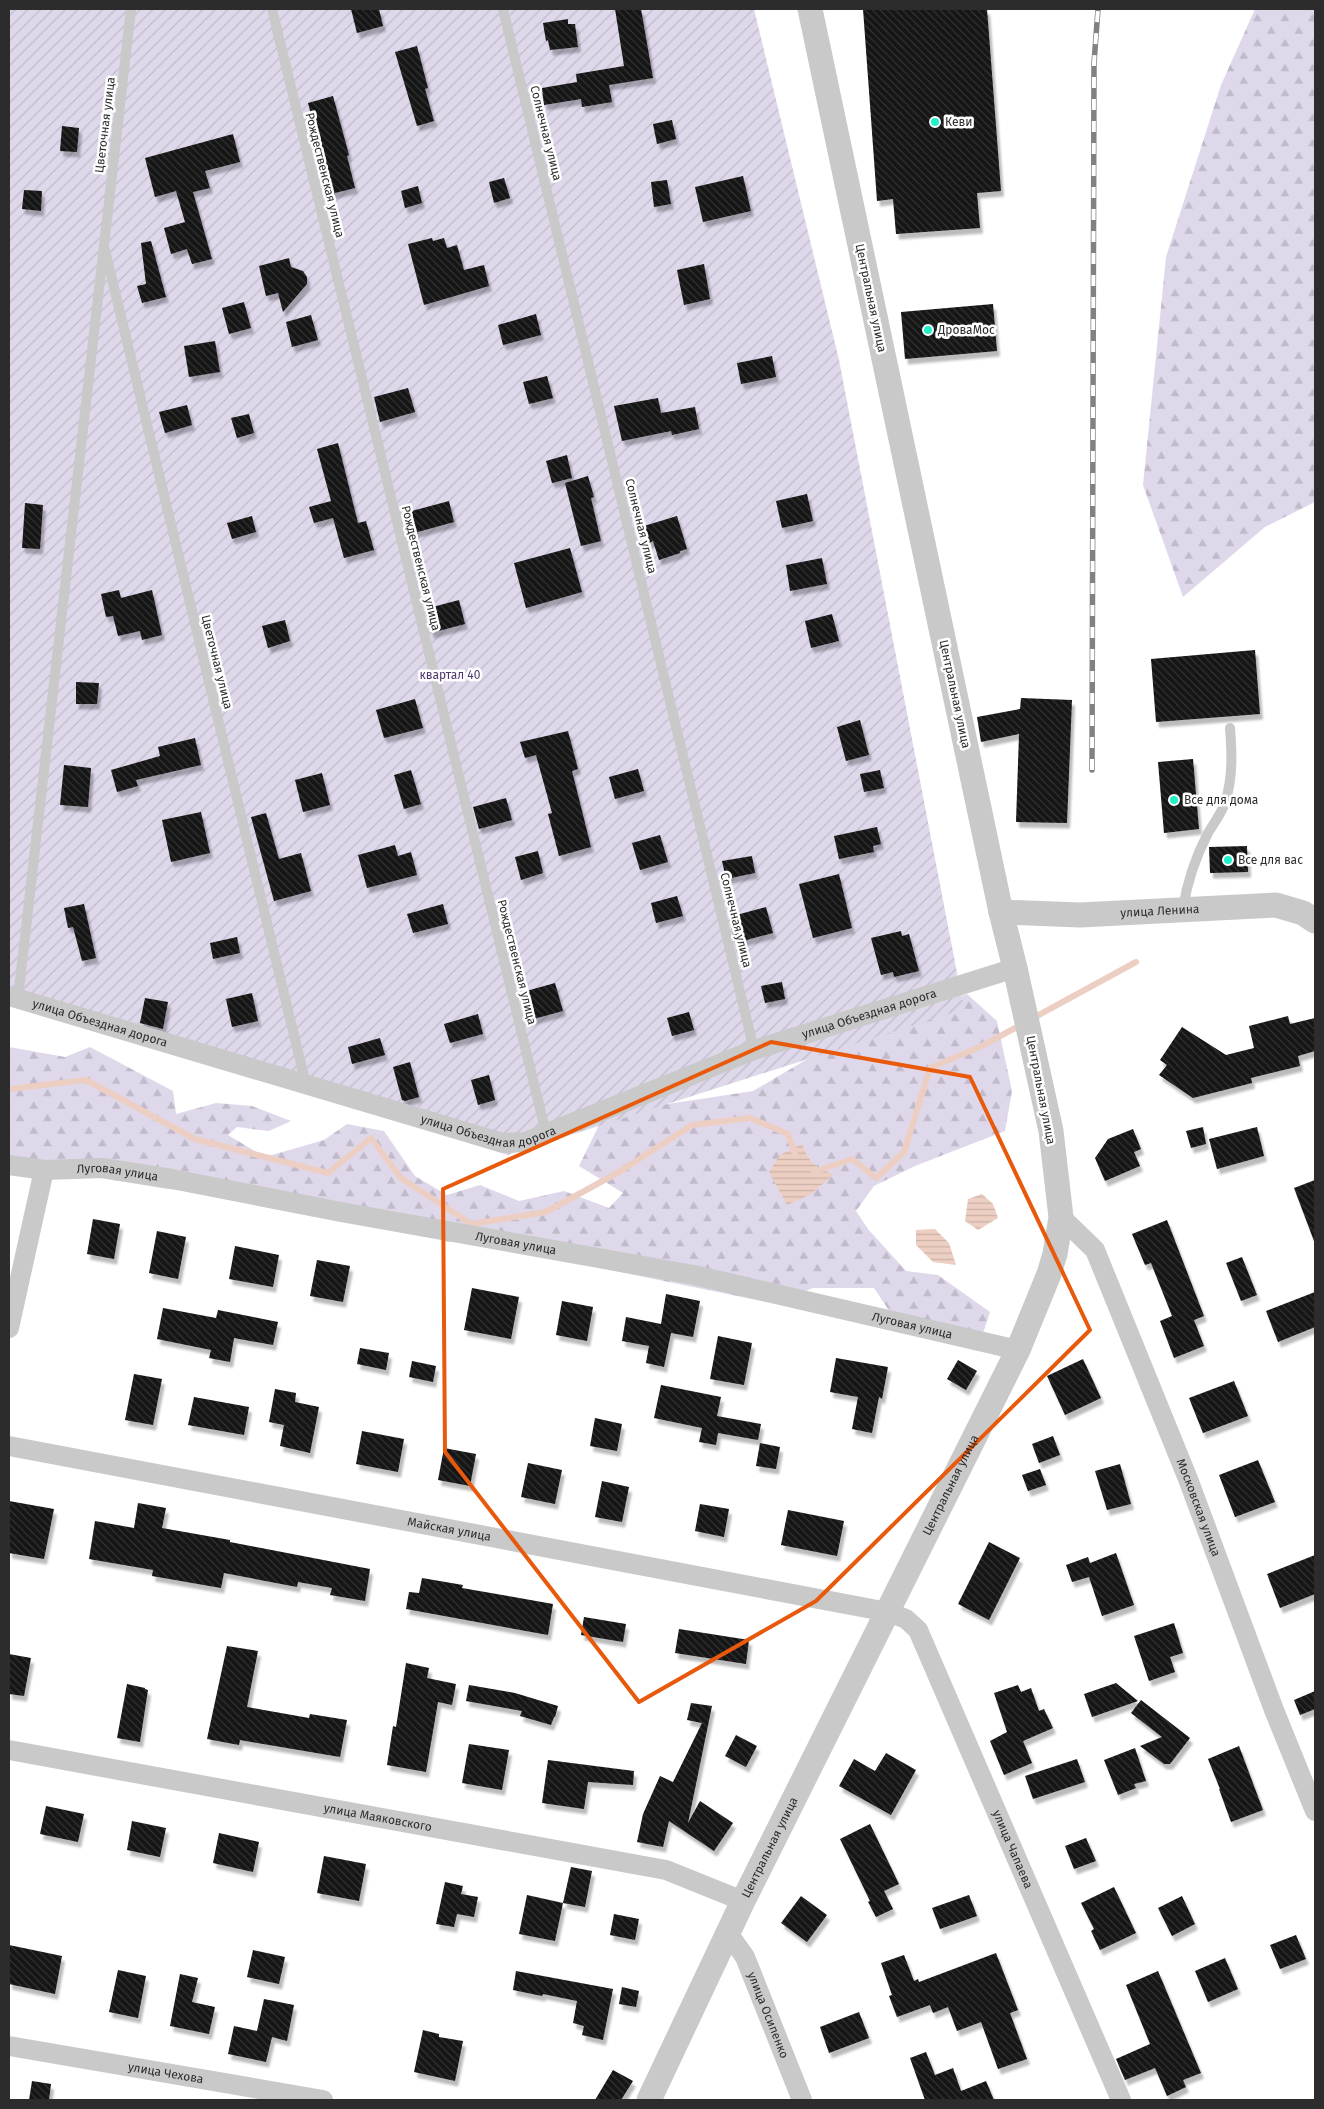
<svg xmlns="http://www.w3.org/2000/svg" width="1324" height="2109" font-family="'Fira Sans',sans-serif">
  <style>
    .forest { fill: url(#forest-firs) }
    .garden { fill: url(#garden-furrows) }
    .water { fill: url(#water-rules) }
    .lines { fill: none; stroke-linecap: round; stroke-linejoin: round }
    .stream { stroke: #edcec2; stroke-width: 6 }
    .building { fill: url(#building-back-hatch); filter: url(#shadow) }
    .service { stroke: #c9c9c9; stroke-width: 10 }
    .minor { stroke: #c9c9c9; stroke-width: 20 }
    .tertiary { stroke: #c9c9c9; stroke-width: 25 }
    .rail-casing { stroke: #818181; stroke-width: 5.5 }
    .rail { stroke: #fff; stroke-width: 4; stroke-dasharray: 11; stroke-linecap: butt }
    .marked { fill: none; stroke: #e8590c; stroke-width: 4; stroke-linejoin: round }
    .poi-dot { fill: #21f0ca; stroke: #fff; stroke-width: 2 }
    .labels { text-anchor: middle; stroke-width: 5; stroke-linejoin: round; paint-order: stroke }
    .poi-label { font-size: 12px; fill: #2c2c2c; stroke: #fff; text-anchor: start }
    .street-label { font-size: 12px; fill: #2c2c2c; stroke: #fff }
    .park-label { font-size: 12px; fill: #4c376a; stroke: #fff }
  </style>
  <defs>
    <pattern id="forest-firs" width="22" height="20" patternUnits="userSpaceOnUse" patternTransform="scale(1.25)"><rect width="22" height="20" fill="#dfd8eb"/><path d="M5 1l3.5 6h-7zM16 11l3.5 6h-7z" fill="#c0baca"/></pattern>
    <pattern id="garden-furrows" width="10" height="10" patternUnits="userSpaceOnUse" patternTransform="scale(1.25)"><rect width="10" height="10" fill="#dfd8eb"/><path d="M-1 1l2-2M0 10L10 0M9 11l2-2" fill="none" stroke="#c0baca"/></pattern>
    <pattern id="water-rules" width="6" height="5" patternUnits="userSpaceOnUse" patternTransform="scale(1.25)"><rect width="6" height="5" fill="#edcec2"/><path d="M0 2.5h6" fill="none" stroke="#cbb1a7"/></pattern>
    <pattern id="building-back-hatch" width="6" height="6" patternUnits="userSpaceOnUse" patternTransform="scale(1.25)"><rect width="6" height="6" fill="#131313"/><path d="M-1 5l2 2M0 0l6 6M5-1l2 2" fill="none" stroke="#363636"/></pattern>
    <filter id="shadow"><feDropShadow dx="3" dy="5.5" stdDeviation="1" flood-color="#0004"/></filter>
  </defs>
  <rect width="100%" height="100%" fill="#fff"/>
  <!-- forest -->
  <path class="forest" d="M1255,9H1315V502L1265,527L1183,597L1143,485L1166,257L1221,85Z
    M967,994L997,1021L1012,1091L1005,1131L915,1166L874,1186L856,1211L868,1229L906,1271L938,1275L990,1312L977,1351L902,1330L874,1288H813L776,1304L610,1270L535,1239L447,1242L340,1204L168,1189L9,1163V1047L65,1057L90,1047L173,1091L176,1114L216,1103L252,1106L291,1121L269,1131L237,1127L228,1135L265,1157L324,1140L347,1124L384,1131L415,1176L447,1195L480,1185L519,1201L564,1191L609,1208L623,1193L579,1166L602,1119L661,1105L753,1091L850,1034Z"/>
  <!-- garden -->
  <path class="garden" d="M9,9H754L839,360L964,1009L508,1155L190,1057L9,1006Z"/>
  <!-- water -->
  <path class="water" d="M802,1144C808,1161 816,1169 834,1174L811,1194L787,1205L769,1172L780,1155Z
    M982,1194L993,1204L998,1218L978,1230L965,1221L968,1199Z
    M935,1229L949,1243L956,1265L933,1262L916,1245V1230Z"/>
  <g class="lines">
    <!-- stream -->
    <path class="stream" d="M1037,1016L1136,962
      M9,1089L86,1080L195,1139L328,1173L371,1138L401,1178L471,1224L546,1212L619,1172L692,1125L750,1118L788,1134L796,1156
      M814,1172L852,1159L876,1178L904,1152L930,1068L984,1045L1015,1028"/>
  </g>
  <!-- building -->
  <path class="building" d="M351,9H379L383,26L357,33Z
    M615,9H641L653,78L609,85L612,102L582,107L581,99L544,105L542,88L577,82L576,74L624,66Z
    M863,9H987L1001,191L977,193L980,228L896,234L893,199L877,201Z
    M568,19V24H575L578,47L550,50L548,40L546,41L543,23Z
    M417,46L428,88L425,89L434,121L417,126L395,52Z
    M333,96L349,155L347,156L355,188L331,194L308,103Z
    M672,120L676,139L657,144L653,124Z
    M62,126L79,128L77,152L60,151Z
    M233,134L240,162L205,171L210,188L193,192L212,259L192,264L187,249L171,254L164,228L185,222L176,191L155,197L145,158Z
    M743,176L751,211L703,222L695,187Z
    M504,178L510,198L494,203L489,182Z
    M667,180L671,204L654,207L651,182Z
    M418,186L422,203L405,208L401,191Z
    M24,190L42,191L41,211L22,209Z
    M432,238L433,241L444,238L447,248L457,245L464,270L484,265L489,286L424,305L408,244Z
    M151,241L166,297L142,303L137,286L146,284L141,243Z
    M289,258L291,267L303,271L307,277V284L283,312L278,293L266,296L259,266Z
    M704,264L710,299L684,305L677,270Z
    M244,302L251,328L229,334L222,308Z
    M993,304L997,351L905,359L901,312Z
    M536,314L541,335L503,345L498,325Z
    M311,315L318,340L292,347L286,322Z
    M215,341L220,372L189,377L184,346Z
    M772,356L776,377L741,384L737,363Z
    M547,376L553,398L529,404L523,382Z
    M408,388L415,412L380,422L374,397Z
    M658,398L661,413L695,407L699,429L672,435L671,431L622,441L614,406Z
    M187,405L192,425L165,433L159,412Z
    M249,414L254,433L237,438L231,418Z
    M338,443L358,523L366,521L374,550L344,558L333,518L314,523L309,507L331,501L317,449Z
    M567,455L572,478L552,483L546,461Z
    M588,476L594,497L591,498L601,541L581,546L565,483Z
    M807,494L813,521L782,528L776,501Z
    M449,501L454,522L414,533L408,512Z
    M25,503L43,505L40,549L22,548Z
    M252,516L256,532L232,539L227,523Z
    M677,516L687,549L680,551V553L659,560L653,541L649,543L644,526Z
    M570,548L582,592L526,608L514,563Z
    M822,558L827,584L790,591L786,565Z
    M119,590L121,598L152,590L162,635L142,640L140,631L118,636L113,616L106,617L101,594Z
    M459,600L465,624L431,633L425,609Z
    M832,614L839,641L811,648L805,621Z
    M285,620L290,641L268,648L262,626Z
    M1255,650L1260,714L1156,722L1151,659Z
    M76,682L99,683L97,704H76Z
    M1021,698L1072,700L1067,823L1016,822L1019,734L981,742L977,717L1020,709Z
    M415,699L423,728L384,738L376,710Z
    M860,720L869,755L846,761L837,727Z
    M568,731L578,769L572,771L591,847L559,856L548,814L552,813L536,755L525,758L520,742Z
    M195,738L201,765L136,780L138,786L117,792L111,770L160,756L158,747Z
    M1193,759L1199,829L1164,833L1158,762Z
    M64,765L91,768L88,807L60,805Z
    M638,769L644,791L615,799L609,777Z
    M411,770L421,804L404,809L394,775Z
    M880,770L884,788L864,792L860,774Z
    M322,773L330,805L303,812L295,780Z
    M506,798L512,820L479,829L473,807Z
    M201,812L210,853L171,862L162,820Z
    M266,813L279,859L301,853L311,891L274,901L251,817Z
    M877,827L881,844L873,846L874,852L839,859L834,836Z
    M660,835L668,862L640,870L632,843Z
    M395,845L398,856L411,852L417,875L367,888L358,855Z
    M1247,846L1248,872L1210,873L1209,847Z
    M538,851L543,873L521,880L515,857Z
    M752,856L755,873L726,879L722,861Z
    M839,874L852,928L813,938L799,884Z
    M677,896L683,916L656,923L651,903Z
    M84,904L96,958L82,961L73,927L68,928L64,908Z
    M443,904L448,924L413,933L407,914Z
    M766,907L773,933L735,943L729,917Z
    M901,931L902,936L909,934L919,971L894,977L893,972L881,975L871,938Z
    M237,937L240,953L213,959L210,943Z
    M782,982L785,999L765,1003L761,986Z
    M555,983L563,1011L526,1021L519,993Z
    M252,993L258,1021L232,1027L226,999Z
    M145,998L168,1002L163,1029L140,1023Z
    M689,1012L694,1030L672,1036L667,1018Z
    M478,1014L483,1034L450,1043L444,1024Z
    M1288,1016L1290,1024L1315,1018V1051L1298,1056L1300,1066L1251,1078L1252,1083L1193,1098L1159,1075L1167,1065L1160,1060L1182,1027L1226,1055L1254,1048L1249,1026Z
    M380,1038L385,1055L352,1064L348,1047Z
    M410,1062L419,1097L405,1101L402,1100L393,1067Z
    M489,1075L495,1100L478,1105L471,1080Z
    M1203,1127L1206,1144L1191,1148L1186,1131Z
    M1257,1127L1264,1156L1217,1169L1209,1139Z
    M1133,1129L1141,1149L1134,1152L1140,1166L1105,1181L1095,1158L1108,1139Z
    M1315,1180V1241H1314L1294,1188Z
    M93,1219L120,1224L114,1259L87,1254Z
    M1167,1220L1204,1316L1194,1320L1204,1346L1174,1358L1160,1321L1172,1316L1151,1263L1145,1265L1132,1234Z
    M157,1231L186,1237L178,1279L149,1273Z
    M235,1246L279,1255L273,1287L229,1279Z
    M1242,1257L1257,1295L1241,1301L1226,1263Z
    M317,1260L350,1266L343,1302L310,1296Z
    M472,1288L519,1297L511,1339L464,1330Z
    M1315,1292V1327L1278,1342L1266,1311Z
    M666,1294L700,1301L693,1337L671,1333L664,1367L646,1363L649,1346L622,1341L626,1317L661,1324Z
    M562,1301L593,1307L587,1341L556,1335Z
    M163,1308L216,1318L218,1310L278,1322L273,1345L234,1338L230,1362L209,1358L211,1350L157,1339Z
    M718,1336L752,1343L744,1385L710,1379Z
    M360,1348L389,1353L386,1370L357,1364Z
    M836,1358L888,1367L882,1399L879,1397L872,1433L852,1429L858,1397L830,1392Z
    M1083,1359L1101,1398L1065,1415L1047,1376Z
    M958,1360L977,1371L966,1390L947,1379Z
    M412,1361L436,1366L433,1382L409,1377Z
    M134,1374L162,1379L153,1425L125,1420Z
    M1234,1381L1248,1416L1203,1433L1189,1398Z
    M661,1385L721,1397L717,1416L761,1424L758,1440L718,1433L716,1445L699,1442L702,1428L654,1418Z
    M275,1389L296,1393L295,1402L319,1407L310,1453L280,1446L284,1425L269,1422Z
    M194,1397L249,1407L244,1435L188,1425Z
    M595,1418L622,1424L617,1451L590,1446Z
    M362,1431L404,1439L398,1472L356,1464Z
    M1053,1436L1060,1455L1039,1463L1032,1444Z
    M760,1443L780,1447L776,1469L756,1466Z
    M444,1448L476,1454L470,1486L438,1480Z
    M1258,1460L1275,1502L1235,1517L1219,1475Z
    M528,1463L562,1470L555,1504L521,1497Z
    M1120,1464L1131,1504L1107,1510L1095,1471Z
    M1040,1469L1046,1485L1028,1491L1022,1475Z
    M602,1481L629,1487L622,1522L595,1517Z
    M9,1501L54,1509L44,1559L9,1553Z
    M138,1503L166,1508L162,1528L230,1540V1542L370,1569L365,1601L330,1595L332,1588L298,1582L297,1587L224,1573L221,1588L152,1576L153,1570L89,1559L95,1521L134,1528Z
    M700,1504L729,1509L724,1537L695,1531Z
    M788,1510L844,1521L837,1556L781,1545Z
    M989,1542L1020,1558L989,1620L958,1604Z
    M1116,1553L1134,1605L1102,1616L1089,1577L1072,1582L1066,1565L1088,1557L1090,1563Z
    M1315,1555V1594L1280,1608L1267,1574Z
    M422,1578L463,1585L462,1588L553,1604L548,1635L406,1609L409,1592L419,1593Z
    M584,1617L626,1624L623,1642L581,1635Z
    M1174,1623L1183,1653L1170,1657L1175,1672L1149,1681L1134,1636Z
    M679,1629L749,1640L746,1664L675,1653Z
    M227,1646L258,1651L247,1707L309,1718L310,1714L347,1720L340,1757L240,1740L239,1745L207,1739Z
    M9,1654L31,1658L24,1696L9,1694Z
    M406,1663L429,1668L427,1678L456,1684L452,1705L438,1702L426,1772L387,1765L393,1726L396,1727Z
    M1116,1683L1138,1701L1092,1717L1084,1694Z
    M127,1684L145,1688V1689L148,1690L140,1742L117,1738Z
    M469,1685L515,1693L558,1706L555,1717H554L551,1725L520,1716L522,1711L466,1701Z
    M1018,1685L1021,1692L1031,1688L1039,1711L1044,1709L1053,1728L1023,1741L1032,1763L1004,1775L990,1741L1007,1732L994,1693Z
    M1315,1691V1709L1300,1715L1294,1700Z
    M1141,1700L1190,1738L1170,1764H1164L1140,1746L1162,1737L1131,1713Z
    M691,1703L712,1706L688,1823L700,1801L733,1823L714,1851L669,1821L663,1847L637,1842L643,1814L660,1776L673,1782L702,1723L687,1720Z
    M736,1735L757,1746L746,1767L725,1756Z
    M469,1744L509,1750L502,1790L462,1783Z
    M1239,1746L1263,1810L1231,1822L1219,1789H1220L1208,1759Z
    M1135,1748L1146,1781L1134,1784L1136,1788L1118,1795L1104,1760Z
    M886,1753L916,1770L891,1815L839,1786L854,1759L875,1771Z
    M1077,1759L1085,1782L1033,1799L1025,1776Z
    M548,1760L634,1771L633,1785L588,1782L584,1809L542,1803Z
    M46,1806L84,1814L78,1842L40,1834Z
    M132,1821L166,1828L160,1857L127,1850Z
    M870,1824L899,1884L884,1891L893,1909L876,1917L868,1902L870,1901L840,1839Z
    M219,1833L259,1842L253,1872L213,1863Z
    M1086,1838L1096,1861L1074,1869L1065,1846Z
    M324,1856L366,1864L359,1901L317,1893Z
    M571,1867L592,1871L585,1907L563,1903Z
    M445,1882L463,1886L461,1894L478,1897L474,1917L457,1914L454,1927L436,1924Z
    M1114,1887L1136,1933L1100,1950L1091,1931L1094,1929L1081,1903Z
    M527,1895L563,1903L555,1941L519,1934Z
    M969,1895L977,1916L940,1929L932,1908Z
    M801,1896L827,1915L807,1942L781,1923Z
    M1182,1896L1195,1924L1172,1936L1158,1908Z
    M614,1914L639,1919L635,1940L610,1935Z
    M1296,1935L1306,1959L1280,1969L1270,1945Z
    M9,1945L62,1956L55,1994L9,1984Z
    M253,1950L285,1957L279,1984L247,1977Z
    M996,1953L1018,2010L1010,2013L1027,2059L998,2069L981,2022L957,2031L948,2007L933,2013L930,2005L897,2017L889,1996L892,1995L881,1963L904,1955L914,1981L918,1979L919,1982Z
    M1225,1958L1238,1989L1208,2002L1195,1971Z
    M118,1970L146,1976L138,2018L109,2012Z
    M516,1971L613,1989L603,2040L582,2035L584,2026L573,2023L577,2001L543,1994L542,1996L513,1990Z
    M1158,1971L1201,2073L1183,2080L1186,2087L1167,2096L1155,2068L1125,2080L1116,2059L1150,2044L1126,1985Z
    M180,1974L198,1978L192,2002L215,2007L209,2034L170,2026Z
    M622,1987L639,1991L636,2007L619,2004Z
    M264,1999L294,2005L287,2041L272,2037L266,2062L228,2054L234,2026L257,2031Z
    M859,2012L869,2038L829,2053L820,2027Z
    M423,2030L439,2034V2037L463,2041L455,2081L414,2072Z
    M926,2052L935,2075L953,2068L961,2091L986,2081L994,2100H925L910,2058Z
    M613,2070L633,2081L621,2100H595Z
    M32,2081L51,2084L49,2100H29Z"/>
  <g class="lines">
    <!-- service -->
    <path class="service" d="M272,9L546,1133
      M503,9L754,1050
      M105,250L306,1085
      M1183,909C1187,882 1195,858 1208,833C1214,823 1221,814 1225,803C1233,778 1232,753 1230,728
      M18,998L131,9"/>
    <!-- minor -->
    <g class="minor">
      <path id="s1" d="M9,996L503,1143L525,1142L754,1050L1015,968"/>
      <path id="s2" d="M9,1165L44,1170L103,1168L172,1179L341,1212L694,1275L1018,1350"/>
      <path id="s3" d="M1061,1217L1095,1250L1188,1479L1274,1710L1315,1811"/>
      <path d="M9,1328L44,1170"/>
      <path id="s4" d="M9,1446L888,1612L906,1619L918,1630L1121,2100"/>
      <path id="s5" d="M9,1750L666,1870L743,1901"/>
      <path id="s6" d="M728,1933L745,1957L802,2100"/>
      <path id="s7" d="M9,2046L323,2100"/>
    </g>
    <!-- tertiary -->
    <g class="tertiary">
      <path id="s8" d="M1001,912L1080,915L1276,905L1303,913L1315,921"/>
      <path id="s9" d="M649,2100L743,1901L1018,1350L1049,1274L1055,1254L1061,1217L1051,1131L1015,968L1001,912L810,9"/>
    </g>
    <!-- rail casing -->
    <g class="rail-casing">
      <path id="rail" d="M1092,770L1094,63L1098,9"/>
    </g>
    <!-- rail -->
    <use href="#rail" class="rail"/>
  </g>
  <!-- marked area -->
  <path class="marked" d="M771,1042L970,1077L1090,1330L816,1601L639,1702L445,1452L443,1189Z"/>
  <!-- markers -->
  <g class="poi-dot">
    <circle cx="935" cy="122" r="5"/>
    <circle cx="928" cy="330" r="5"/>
    <circle cx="1174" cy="800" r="5"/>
    <circle cx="1228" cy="860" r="5"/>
  </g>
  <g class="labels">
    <!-- poi labels -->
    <g class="poi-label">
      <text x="945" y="126">Кеви</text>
      <text x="938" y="334">ДроваМос</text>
      <text x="1184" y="804">Все для дома</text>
      <text x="1238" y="864">Все для вас</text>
    </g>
    <!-- street labels -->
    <g class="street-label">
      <text transform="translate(105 125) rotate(-83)" y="4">Цветочная улица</text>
      <text transform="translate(546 133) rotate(76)" y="4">Солнечная улица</text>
      <text transform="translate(325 175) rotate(76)" y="4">Рождественская улица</text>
      <text transform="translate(871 298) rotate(78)" y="4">Центральная улица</text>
      <text transform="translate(641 526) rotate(76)" y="4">Солнечная улица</text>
      <text transform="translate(421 568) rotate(76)" y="4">Рождественская улица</text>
      <text transform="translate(217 662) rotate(76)" y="4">Цветочная улица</text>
      <text transform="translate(955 694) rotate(78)" y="4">Центральная улица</text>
      <text dy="4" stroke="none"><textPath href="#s8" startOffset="159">улица Ленина</textPath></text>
      <text transform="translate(736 920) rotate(76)" y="4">Солнечная улица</text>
      <text transform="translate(517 962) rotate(76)" y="4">Рождественская улица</text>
      <text dy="4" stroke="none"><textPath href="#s1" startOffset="905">улица Объездная дорога</textPath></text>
      <text dy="4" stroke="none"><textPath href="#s1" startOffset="95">улица Объездная дорога</textPath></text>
      <text transform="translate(1041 1090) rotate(79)" y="4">Центральная улица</text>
      <text dy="4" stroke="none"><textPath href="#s1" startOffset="500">улица Объездная дорога</textPath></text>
      <text dy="4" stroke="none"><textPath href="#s2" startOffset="109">Луговая улица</textPath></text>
      <text dy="4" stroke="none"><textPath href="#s2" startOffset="514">Луговая улица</textPath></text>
      <text dy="4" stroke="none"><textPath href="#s2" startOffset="919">Луговая улица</textPath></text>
      <text dy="4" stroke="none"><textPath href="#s9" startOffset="685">Центральная улица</textPath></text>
      <text dy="4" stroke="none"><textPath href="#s3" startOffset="325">Московская улица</textPath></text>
      <text dy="4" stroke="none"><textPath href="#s4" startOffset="448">Майская улица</textPath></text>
      <text dy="4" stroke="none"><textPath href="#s5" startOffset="375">улица Маяковского</textPath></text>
      <text dy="4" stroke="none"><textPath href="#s9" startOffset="280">Центральная улица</textPath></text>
      <text dy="4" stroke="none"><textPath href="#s4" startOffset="1169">улица Чапаева</textPath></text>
      <text dy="4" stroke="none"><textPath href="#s6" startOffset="92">улица Осипенко</textPath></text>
      <text dy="4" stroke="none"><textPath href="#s7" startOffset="159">улица Чехова</textPath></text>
    </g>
    <!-- park labels -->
    <g class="park-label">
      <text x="450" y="679">квартал 40</text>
    </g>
  </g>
  <!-- border -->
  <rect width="1324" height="2109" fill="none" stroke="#2c2c2c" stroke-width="20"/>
</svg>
